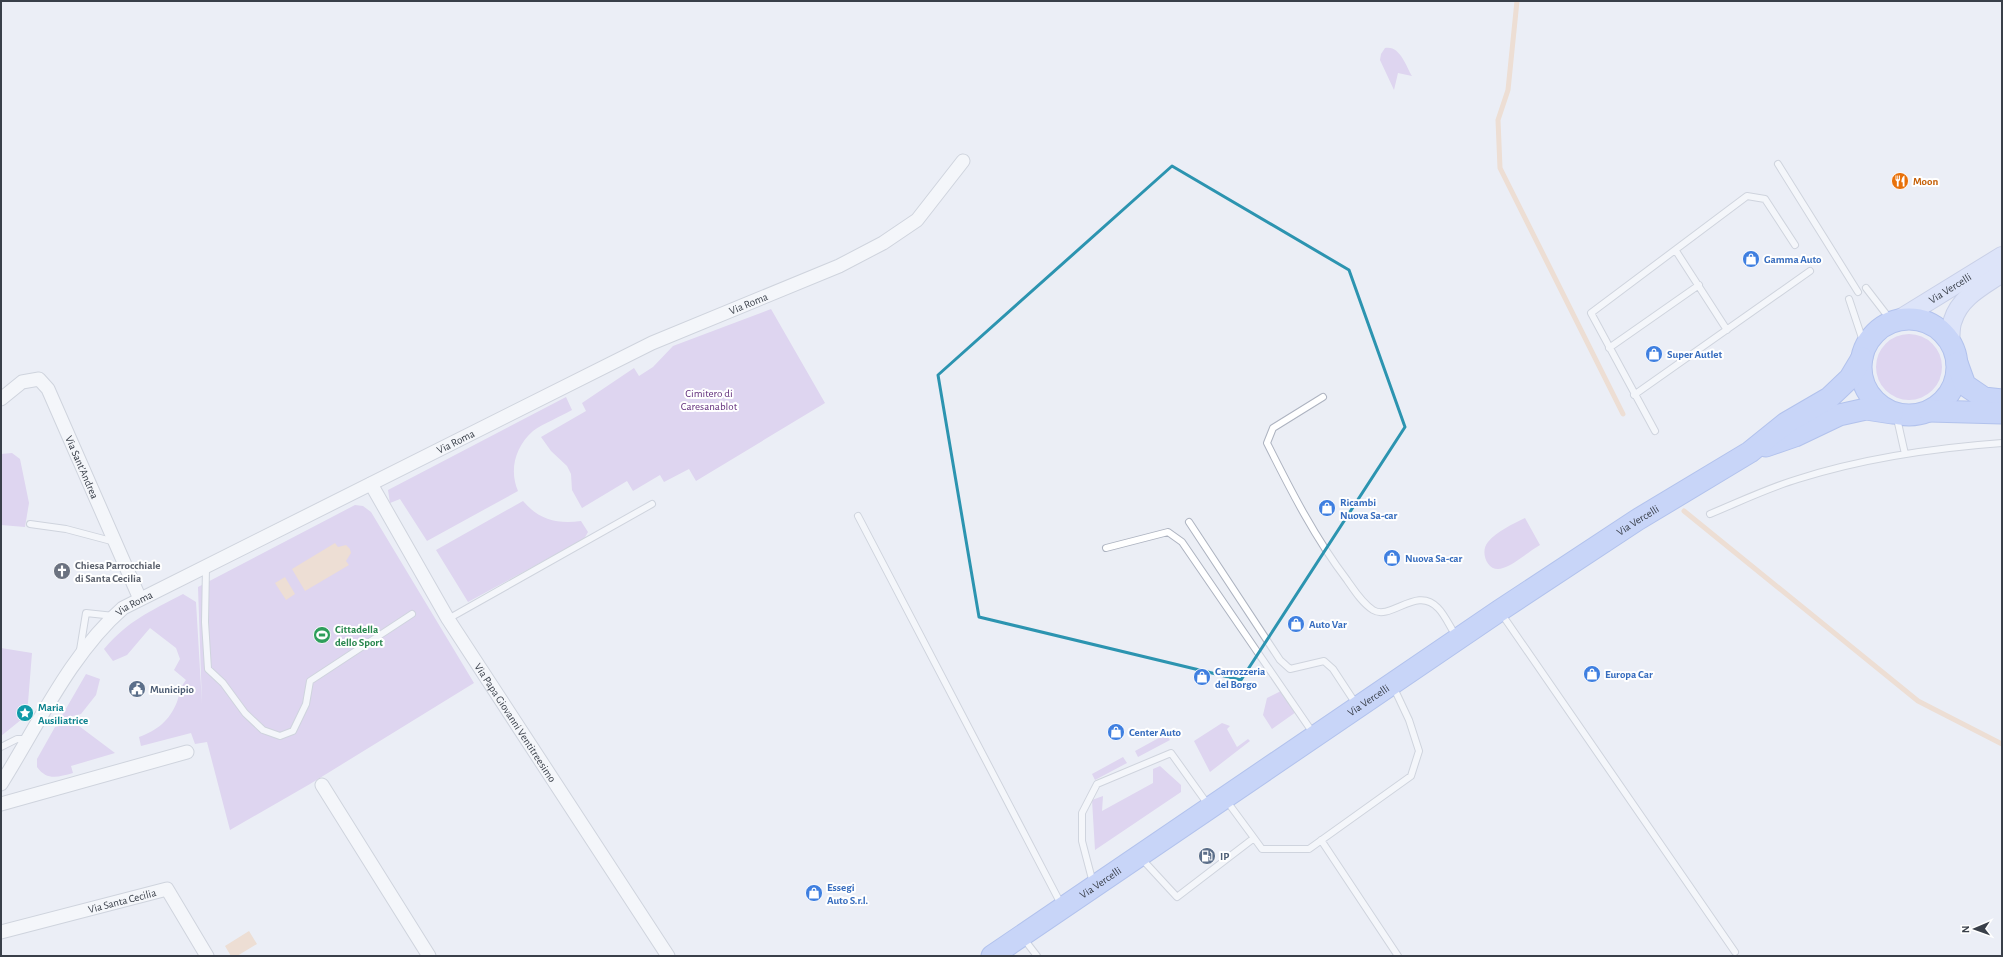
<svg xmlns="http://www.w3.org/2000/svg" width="2003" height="957" font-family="'Alegreya Sans',sans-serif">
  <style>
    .green { fill: #ceb5e8 }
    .water { fill: #efc9aa }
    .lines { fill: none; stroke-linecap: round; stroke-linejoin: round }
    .stream { stroke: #efc9aa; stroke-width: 5 }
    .service-casing { stroke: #adb3c0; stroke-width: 8 }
    .minor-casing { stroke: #adb3c0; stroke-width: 15 }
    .secondary-casing { stroke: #9fabd6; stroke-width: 20 }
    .primary-casing { stroke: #6d8ce1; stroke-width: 23 }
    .service { stroke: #fff; stroke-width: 6 }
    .minor { stroke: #fff; stroke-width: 13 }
    .secondary { stroke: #cdd7fd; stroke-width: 18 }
    .primary { stroke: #9db5fb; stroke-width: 21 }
    .marked { fill: none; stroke: #2c94b0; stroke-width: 3; stroke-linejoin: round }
    .labels { text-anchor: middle; stroke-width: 4; stroke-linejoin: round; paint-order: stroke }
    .food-label { font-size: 11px; font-weight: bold; fill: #c56008; stroke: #fff; text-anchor: start }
    .shop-label { font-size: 11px; font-weight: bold; fill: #366cbe; stroke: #fff; text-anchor: start }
    .street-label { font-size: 11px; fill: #393f49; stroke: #fff }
    .park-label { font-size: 11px; fill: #602c7a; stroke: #fff }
    .worship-label { font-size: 11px; font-weight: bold; fill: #5b616d; stroke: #fff; text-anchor: start }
    .leisure-label { font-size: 11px; font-weight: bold; fill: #27864d; stroke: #fff; text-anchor: start }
    .service-label { font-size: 11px; font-weight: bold; fill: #4e5e75; stroke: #fff; text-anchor: start }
    .culture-label { font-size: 11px; font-weight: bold; fill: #0d838f; stroke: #fff; text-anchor: start }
  </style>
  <rect width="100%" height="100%" fill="#ebeef5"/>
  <!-- green -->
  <path class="green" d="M1385,48C1400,45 1406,66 1412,76L1398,73L1394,90L1380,60L1381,54Z
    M771,309L825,403L696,481L689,469L664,482L660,475L633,491L627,481L582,508L572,490L571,474L567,466L551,451L541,437L586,411L582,403L634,368L639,376L653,367L673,346Z
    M1876 367a33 33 0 1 1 66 0a33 33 0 1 1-66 0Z
    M566,397L572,410C560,417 544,423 533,431C515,447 509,470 518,491L427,541L400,499L390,503L388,490Z
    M12,453L20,459L29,503L25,527L1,525V454Z
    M523,501C539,520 557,524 581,521L588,532L584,539L468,602L436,550Z
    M355,505L363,506L371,512L474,683L310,784L230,830L207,742L195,744L191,733L141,746L139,737C158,730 169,721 177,702C180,694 180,687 186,680L174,670L180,659L176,648L150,628L127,655L113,661L104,649C129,620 149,612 183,594L196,602L202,704L198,587Z
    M1525,518L1540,545C1528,552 1515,564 1503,568C1488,574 1479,552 1488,542C1497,531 1513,524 1525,518Z
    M1,648L32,653L27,715L1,736Z
    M86,674L100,679L96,695L81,714L60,719Z
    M1281,691L1296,712L1272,729L1263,715L1267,698Z
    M75,723L115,753L71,766L73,773C58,777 47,781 37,767V759L55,727Z
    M1222,723L1230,726L1227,729L1237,747L1248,739L1250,741L1210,772L1194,741Z
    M1166,734L1170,740L1138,757L1135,751Z
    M1123,757L1127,763L1095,780L1092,774Z
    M1160,766L1181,785V792L1095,850L1092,800L1103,796L1102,811L1153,783V769Z"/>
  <!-- water -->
  <path class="water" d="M335,543L338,547L346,545L350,549L351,553L346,561L349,565L305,591L292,569Z
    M285,577L295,594L286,600L275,583Z
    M249,931L257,944L237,956H231L225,946Z"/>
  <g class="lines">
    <!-- stream -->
    <path class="stream" d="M1517,1L1508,90L1498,120L1500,168L1623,414
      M1684,511L1918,701L2002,744"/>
    <!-- service casing -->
    <g class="service-casing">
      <path id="service" d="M1778,164L1858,292
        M1676,251L1727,330
        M1866,288L1893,323
        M1849,299L1865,347
        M1609,348L1699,285
        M1634,395L1810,271
        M1323,397L1273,428L1267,443C1291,491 1315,538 1347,580C1354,590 1362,603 1373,610C1391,621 1417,585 1438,608C1445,615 1450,627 1456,636
        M1896,414L1905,454
        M1655,431L1591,313L1747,196L1765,199L1795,245
        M1710,514C1739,502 1768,488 1798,479C1864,458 1933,448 2002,443
        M858,516L1061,904
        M1189,522L1280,660L1290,669L1324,661L1333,669L1356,704
        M30,524L66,529L115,542
        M1106,548L1168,532L1182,542L1313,733
        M206,566L205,622L208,669L223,683L245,713L263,730L280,736L293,731L306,704L310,681L412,614
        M1501,613L1735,952
        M448,619L652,504
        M80,650L86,613L114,616
        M1,747L17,739H28
        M1254,838L1262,849H1309L1411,776L1419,751L1409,720L1393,686
        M1321,840L1398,956
        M1141,858L1177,897L1254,838L1226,800
        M1093,883L1082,841V813L1097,784L1171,753L1209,806
        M1024,939L1037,956"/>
    </g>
    <!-- minor casing -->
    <g class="minor-casing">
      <g id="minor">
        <path id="s1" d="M1,399L22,382L39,379L48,389L140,599"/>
        <path id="s2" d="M371,484L448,619L668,956"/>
        <path id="s3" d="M1,784C38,725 71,653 123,608L652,343L839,266L883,243L917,220L963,161"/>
        <path d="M322,785L429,956"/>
        <path d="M1,804L187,752"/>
        <path id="s4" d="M1,932L167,889L207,956"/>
      </g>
    </g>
    <!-- secondary casing -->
    <g class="secondary-casing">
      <g id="secondary">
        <path id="s5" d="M1898,320L2002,256"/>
        <path d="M1950,342C1951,335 1950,326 1953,320C1960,297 1983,286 2002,273"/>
      </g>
    </g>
    <!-- primary casing -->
    <g class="primary-casing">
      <g id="primary">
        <circle cx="1909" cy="367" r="48"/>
        <path d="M1957,363L1965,385L1984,398L2002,400"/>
        <path d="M1929,411L2002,413"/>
        <path d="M1766,446L1795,436L1839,415L1866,409L1892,413"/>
        <path id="s6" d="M992,956L1499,611L1637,520L1750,452L1786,423L1829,398L1850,378L1862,358"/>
      </g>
    </g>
    <!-- service -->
    <use href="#service" class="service"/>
    <!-- minor -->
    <use href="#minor" class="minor"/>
    <!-- secondary -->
    <use href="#secondary" class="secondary"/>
    <!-- primary -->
    <use href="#primary" class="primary"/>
  </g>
  <!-- marked area -->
  <path d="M0 0H2003V957H0ZM1172,166L1349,270L1405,427L1241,680L979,617L938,375Z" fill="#ebeef5" fill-opacity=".55" fill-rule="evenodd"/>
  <path class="marked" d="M1172,166L1349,270L1405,427L1241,680L979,617L938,375Z"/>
  <!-- icons -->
  <defs>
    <g id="restaurant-disc" transform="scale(0.9)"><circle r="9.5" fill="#e8710a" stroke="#fff"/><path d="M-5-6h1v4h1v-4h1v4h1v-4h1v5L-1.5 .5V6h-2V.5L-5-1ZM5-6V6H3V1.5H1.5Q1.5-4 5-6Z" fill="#fff"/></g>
    <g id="shop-disc" transform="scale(0.9)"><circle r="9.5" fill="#3f7fe0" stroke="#fff"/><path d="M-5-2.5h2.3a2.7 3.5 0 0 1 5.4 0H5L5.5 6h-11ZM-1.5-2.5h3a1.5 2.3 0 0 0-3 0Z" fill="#fff"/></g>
    <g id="church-disc" transform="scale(0.9)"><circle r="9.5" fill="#6b7280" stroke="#fff"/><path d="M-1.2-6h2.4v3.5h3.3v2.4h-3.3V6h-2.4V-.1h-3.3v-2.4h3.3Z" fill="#fff"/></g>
    <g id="stadium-disc" transform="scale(0.9)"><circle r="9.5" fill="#2e9e5b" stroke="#fff"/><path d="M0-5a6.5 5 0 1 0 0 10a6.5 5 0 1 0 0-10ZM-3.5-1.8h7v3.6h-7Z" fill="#fff"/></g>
    <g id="civic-disc" transform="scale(0.9)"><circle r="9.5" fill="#5c6f8a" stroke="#fff"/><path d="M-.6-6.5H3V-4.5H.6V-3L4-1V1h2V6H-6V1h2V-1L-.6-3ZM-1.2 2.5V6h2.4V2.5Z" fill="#fff"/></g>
    <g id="sight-disc" transform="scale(0.9)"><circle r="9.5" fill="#0f9aa8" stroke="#fff"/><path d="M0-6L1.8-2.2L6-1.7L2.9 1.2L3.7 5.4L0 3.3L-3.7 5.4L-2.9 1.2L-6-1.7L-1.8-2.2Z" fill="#fff"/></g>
    <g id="fuel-disc" transform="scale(0.9)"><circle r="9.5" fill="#5c6f8a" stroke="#fff"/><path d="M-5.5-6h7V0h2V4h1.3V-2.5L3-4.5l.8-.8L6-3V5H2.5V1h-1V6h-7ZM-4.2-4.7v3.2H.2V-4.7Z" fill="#fff"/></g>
  </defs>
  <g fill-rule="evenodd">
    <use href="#restaurant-disc" x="1900" y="181"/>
    <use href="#shop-disc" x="1751" y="259"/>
    <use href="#shop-disc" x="1654" y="354"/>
    <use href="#shop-disc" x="1327" y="508"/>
    <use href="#shop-disc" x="1392" y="558"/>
    <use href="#church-disc" x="62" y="571"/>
    <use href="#shop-disc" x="1296" y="624"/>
    <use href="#stadium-disc" x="322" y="635"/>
    <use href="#shop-disc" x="1592" y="674"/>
    <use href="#shop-disc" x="1202" y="677"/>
    <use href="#civic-disc" x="137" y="689"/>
    <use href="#sight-disc" x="25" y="713"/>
    <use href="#shop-disc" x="1116" y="732"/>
    <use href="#fuel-disc" x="1207" y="856"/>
    <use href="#shop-disc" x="814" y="893"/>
  </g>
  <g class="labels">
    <!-- food labels -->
    <g class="food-label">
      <text x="1913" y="185">Moon</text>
    </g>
    <!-- shop labels -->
    <g class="shop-label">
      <text x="1764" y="263">Gamma Auto</text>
      <text x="1667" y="358">Super Autlet</text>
      <text x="1340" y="506">Ricambi<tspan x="1340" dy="13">Nuova Sa-car</tspan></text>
      <text x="1405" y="562">Nuova Sa-car</text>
      <text x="1309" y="628">Auto Var</text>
      <text x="1215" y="675">Carrozzeria<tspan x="1215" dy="13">del Borgo</tspan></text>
      <text x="1605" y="678">Europa Car</text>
      <text x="1129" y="736">Center Auto</text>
      <text x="827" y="891">Essegi<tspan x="827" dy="13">Auto S.r.l.</tspan></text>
    </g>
    <!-- street labels -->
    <g class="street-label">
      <text dy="4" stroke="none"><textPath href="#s5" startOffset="61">Via Vercelli</textPath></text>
      <text dy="4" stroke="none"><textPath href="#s3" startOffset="911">Via Roma</textPath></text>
      <text dy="4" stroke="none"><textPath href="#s3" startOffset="587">Via Roma</textPath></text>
      <text dy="4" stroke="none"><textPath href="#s1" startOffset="143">Via Sant'Andrea</textPath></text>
      <text dy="4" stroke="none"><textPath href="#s6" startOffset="779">Via Vercelli</textPath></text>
      <text dy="4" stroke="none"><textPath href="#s3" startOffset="227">Via Roma</textPath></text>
      <text dy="4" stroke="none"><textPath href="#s6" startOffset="455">Via Vercelli</textPath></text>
      <text dy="4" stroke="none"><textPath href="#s2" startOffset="279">Via Papa Giovanni Ventitreesimo</textPath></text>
      <text dy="4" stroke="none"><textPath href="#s6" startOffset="131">Via Vercelli</textPath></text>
      <text dy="4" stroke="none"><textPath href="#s4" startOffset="125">Via Santa Cecilia</textPath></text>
    </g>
    <!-- park labels -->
    <g class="park-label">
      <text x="709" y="397">Cimitero di<tspan x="709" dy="13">Caresanablot</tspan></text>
    </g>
    <!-- worship labels -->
    <g class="worship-label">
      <text x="75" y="569">Chiesa Parrocchiale<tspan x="75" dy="13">di Santa Cecilia</tspan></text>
    </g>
    <!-- leisure labels -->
    <g class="leisure-label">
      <text x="335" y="633">Cittadella<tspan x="335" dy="13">dello Sport</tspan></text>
    </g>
    <!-- service labels -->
    <g class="service-label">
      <text x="150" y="693">Municipio</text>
      <text x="1220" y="860">IP</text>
    </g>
    <!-- culture labels -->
    <g class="culture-label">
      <text x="38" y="711">Maria<tspan x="38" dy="13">Ausiliatrice</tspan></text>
    </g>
  </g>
  <!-- border -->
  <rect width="2003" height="957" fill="none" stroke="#393f49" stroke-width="4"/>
  <!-- north arrow -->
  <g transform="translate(1975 929) rotate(268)" stroke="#ffffff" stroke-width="3" paint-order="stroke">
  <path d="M0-3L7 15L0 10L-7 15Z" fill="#393f49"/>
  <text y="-6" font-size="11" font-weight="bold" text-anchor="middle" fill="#393f49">N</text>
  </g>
</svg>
